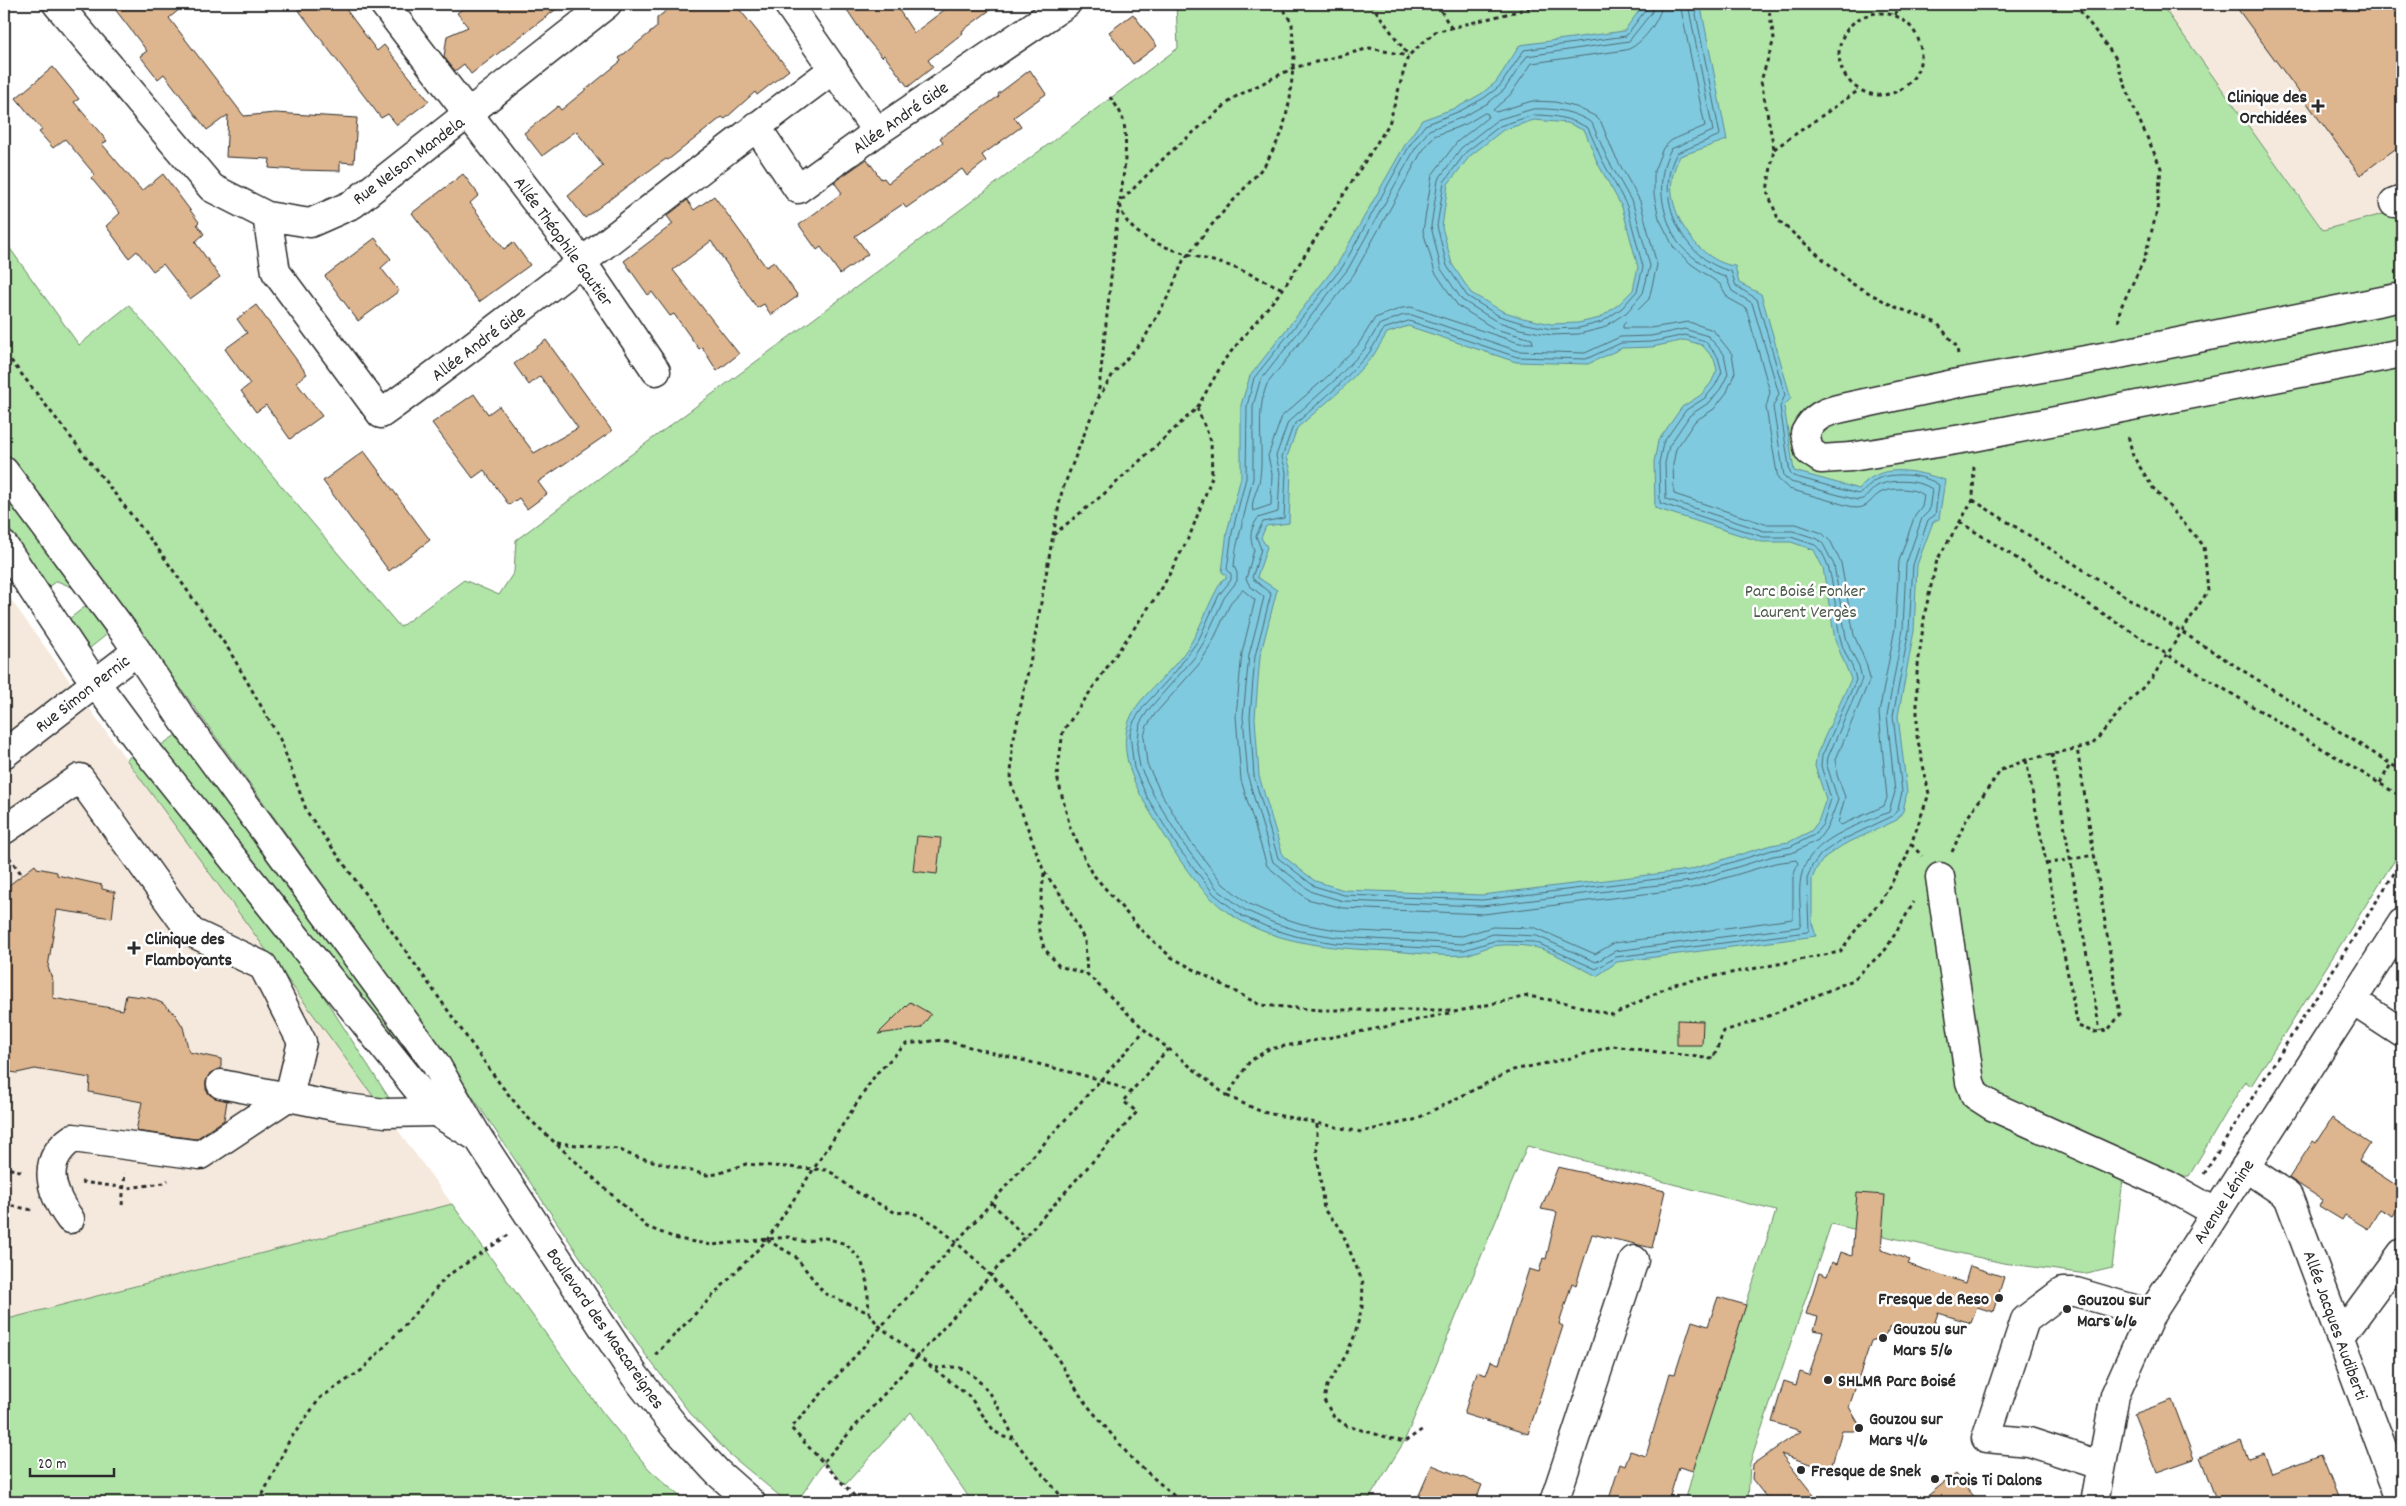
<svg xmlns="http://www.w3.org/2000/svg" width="2406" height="1506" font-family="Dekko,sans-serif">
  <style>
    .built { fill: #f5e9dd }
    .green { fill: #b0e5a7; stroke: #6e8869 }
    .water { fill: #80cae0; stroke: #5e8a98; fill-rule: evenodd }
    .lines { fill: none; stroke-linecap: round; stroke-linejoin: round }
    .shore { stroke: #4d6b73; stroke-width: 1 }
    .building { fill: #ddb58e; stroke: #2b2b2b }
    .minor-casing { stroke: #2b2b2b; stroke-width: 31 }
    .major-casing { stroke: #2b2b2b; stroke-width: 31 }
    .path { stroke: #2b2b2b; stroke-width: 3; stroke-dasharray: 4 4; stroke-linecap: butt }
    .minor { stroke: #fff; stroke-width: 28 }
    .major { stroke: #fff; stroke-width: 28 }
    .poi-dot { fill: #2b2b2b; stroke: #fff; stroke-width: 2 }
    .labels { text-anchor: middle; stroke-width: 5; stroke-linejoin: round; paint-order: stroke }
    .poi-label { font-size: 18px; font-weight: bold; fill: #2b2b2b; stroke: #fff; text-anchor: start }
    .street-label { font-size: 18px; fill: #2b2b2b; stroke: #fff }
    .park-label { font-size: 18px; fill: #4c5a4a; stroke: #fff }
  </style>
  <rect width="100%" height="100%" fill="#fff"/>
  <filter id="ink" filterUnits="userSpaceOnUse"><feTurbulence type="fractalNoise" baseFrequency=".02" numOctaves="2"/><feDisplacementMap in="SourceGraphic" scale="10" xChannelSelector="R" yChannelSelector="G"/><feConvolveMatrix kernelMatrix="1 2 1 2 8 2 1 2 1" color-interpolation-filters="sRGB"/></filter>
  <g filter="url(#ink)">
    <!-- built -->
    <path class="built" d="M2161,4H2402V209L2324,230Z
      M4,590L126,759L452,1204L4,1320Z"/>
    <!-- green -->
    <path class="green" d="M1176,4H2161L2323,230L2402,209V848L2251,1086L2245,1081L2189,1176L2123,1179L2112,1268L2087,1274L2003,1263L1831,1224L1750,1463L1748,1502H1685L1697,1457L1776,1211L1527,1146L1404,1442L1367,1502H972L911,1412L845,1485L824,1462L797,1502H787L728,1453L689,1412L645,1354L424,1024L108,588L4,448V240L79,345L129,305L400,627L464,580L499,595L514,572L516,540L1178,48Z
      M4,485L79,585L74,588L57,581L49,586L4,521Z
      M91,602L104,624L105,636L90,648L69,619Z
      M176,735L288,886L334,933L417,1051L410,1056L280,902L161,745Z
      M140,752L297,955L391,1101L376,1100L126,759Z
      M452,1204L603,1413L649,1469L686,1502H4V1320Z"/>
    <!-- water -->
    <path class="water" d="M1644,4H1695L1701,7L1727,140L1680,156C1678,161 1675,166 1674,171C1662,207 1697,262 1735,266L1739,283L1761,294L1791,398L1784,406L1794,471L1859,489C1880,461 1916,471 1945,480L1939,519L1933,522L1917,565L1914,631L1898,716L1907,792L1903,811L1897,820L1843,845L1825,857L1816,869L1812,879V923L1816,936L1617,962L1597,976C1581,968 1549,949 1533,947C1521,945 1505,944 1494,946C1484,947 1474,954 1464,955C1440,957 1413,952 1389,951C1329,948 1255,944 1210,897C1194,881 1179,860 1168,841C1143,800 1104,747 1140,702C1154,685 1172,670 1185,652C1201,630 1208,602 1223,579H1226V575L1222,572L1227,532L1241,477V405L1250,376L1338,263L1406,143L1422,120L1458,107L1481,94L1496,82L1520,45L1624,31ZM1534,120L1568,123L1585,131L1597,162L1622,207L1638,267L1633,290L1619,304L1600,318L1578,323L1551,324L1523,318L1502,311L1471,293L1452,264L1442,227L1448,184L1470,156L1503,130ZM1408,326L1516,362L1588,364L1622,348L1652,347L1685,340L1702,345L1714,359L1717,370L1711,383L1701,395L1682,407L1658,441L1654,462L1655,508L1762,542H1791L1814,550L1823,568L1835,640L1851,679L1817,754L1815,766L1826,799L1818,822L1811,831L1789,842L1771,845L1689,870L1482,895L1344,890L1315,881L1283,856L1259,776L1255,718L1260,656L1277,590L1257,577L1267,547L1261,538L1266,526L1289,523L1291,471L1287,457L1297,428L1341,390L1373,356L1387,333Z"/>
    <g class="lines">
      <!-- shore -->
      <path class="shore" d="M1648,4L1647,8L1626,36L1524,50L1500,86L1484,98L1460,111L1425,125L1410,145L1343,266L1254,378L1247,406L1246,478L1232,533L1227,569L1231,574V580L1219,595L1199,639L1176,671L1144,706L1134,721L1130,734L1134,768L1148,799L1179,849L1214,894L1242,916L1272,929L1299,937L1335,943L1464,950L1494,941L1535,942L1596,969L1616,957L1807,932L1809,930L1807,879L1812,866L1821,854L1840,841L1893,816L1898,809L1902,792L1893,716L1909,630L1913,565L1928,520L1935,515L1939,485C1924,474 1894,472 1877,479C1869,483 1866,492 1858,494L1793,476L1790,473L1780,407L1785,395L1757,299L1736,286L1731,271C1683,261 1652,195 1677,153L1720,135L1694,4
        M1654,4L1652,12L1629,41L1527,56L1504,90L1488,103L1463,117L1429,130L1415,149L1348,269L1260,381L1253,406V478L1236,549L1234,566L1237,573V581L1224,598L1204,642L1194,658L1149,709L1140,723L1137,749L1140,767L1154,796L1184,845L1218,890L1245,910L1274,923L1300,931L1336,937L1463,944L1493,934L1537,936L1596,962L1615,951L1799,927L1801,924C1801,909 1798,892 1801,877C1808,839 1859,825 1889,812L1895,792L1887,715L1903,629L1906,564L1922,518L1929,511L1932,489C1920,480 1893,479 1879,485C1869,490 1868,500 1857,500L1791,482L1784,476L1773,407L1779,394L1752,303L1732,291L1726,277C1716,275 1710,270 1703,264C1694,258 1683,250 1677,241C1661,213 1655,177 1671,149L1713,131L1688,4
        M1662,4C1661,19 1641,46 1626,50L1532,63L1510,95L1493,110L1496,112L1532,101L1555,102L1576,107L1595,116L1601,122L1614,154L1640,201L1657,265L1649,299L1623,325V328H1650L1689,322L1713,330L1732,354L1735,372L1727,392L1714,409L1695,421L1676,449L1673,464L1674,494L1765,524H1796L1822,533L1831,542L1841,563L1854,635L1866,663L1870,679L1836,759L1837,775L1845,797L1838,823L1841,825L1884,806L1887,798L1879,713L1895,628L1899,561L1915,515L1922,506L1924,495C1914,488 1893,487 1882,492C1871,497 1870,508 1856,508L1789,489L1778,479L1766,408L1770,392L1746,308L1728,298L1720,284L1691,264L1674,248L1659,218L1654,195V171L1663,148L1672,140L1705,126L1680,4
        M1533,109C1554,108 1574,111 1592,123L1607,158L1633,204L1650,266L1643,293L1627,312L1603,328L1579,334L1551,335L1520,329L1496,321L1462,300L1441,269L1431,226L1438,180L1461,148L1497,120Z
        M1485,113L1488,114V117L1457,142L1432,175L1423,231L1435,272L1458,306L1495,329L1532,339L1533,343H1519L1411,307L1402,308L1375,318L1358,345L1328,376L1282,416L1268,456L1272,474L1271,505L1253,511C1250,501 1259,488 1260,477C1264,446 1255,414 1267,384L1354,274L1421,153L1434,136L1466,124Z
        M1534,115C1554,115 1570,118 1588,128L1602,160L1627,206L1643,267L1637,291L1622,308L1602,322L1579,328L1551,329L1522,323L1499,316L1467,296L1447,266L1437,226L1444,182L1466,152L1500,126Z
        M1404,315H1412L1518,351L1585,353L1620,337L1651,336L1684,329L1708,336L1724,354L1728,374L1721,388L1710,402L1690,415L1669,446L1665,463L1666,499L1764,531H1793L1818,539L1823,544L1834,565L1846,637L1850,649L1859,666L1862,679L1828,757L1827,766L1838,800L1828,826L1818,840L1792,853L1773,856L1692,881L1482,906L1343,901L1312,892L1273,862L1248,777L1243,717L1249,655L1264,597L1250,586L1246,579L1254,550C1249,538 1250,529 1258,518L1278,512L1280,473L1276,456L1288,422L1333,382L1364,350L1379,325Z
        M1409,321L1517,357L1586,359L1621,343L1652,342L1685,335L1705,341L1718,357L1722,372L1715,386L1705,398L1686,410L1663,443L1659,463L1660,503L1763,537H1791L1815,545C1836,561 1834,616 1841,641C1844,655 1854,665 1856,680L1822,756L1821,766L1831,799L1823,824L1814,835L1790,847L1772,850L1691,875L1482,900L1344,895L1314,886L1278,858L1254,776L1250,717L1255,656L1271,594L1252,578L1261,549L1256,536L1263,522L1284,518L1286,472L1282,457L1293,426L1338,386L1369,353L1384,329Z
        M1243,590L1255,600L1242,653L1236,716L1241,780L1267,866L1307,899L1343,908L1484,914L1692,888L1775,863L1796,860L1798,863L1793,877V919L1614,943L1595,954L1536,928L1492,927L1462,936L1337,930L1302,924L1277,916L1249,904L1223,884L1190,841L1161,793L1147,764L1144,736L1147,726L1155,714L1200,663L1211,645L1231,602Z"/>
    </g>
    <!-- building -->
    <path class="building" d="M111,4H186L169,18L244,116L275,113L357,118L354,163L340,162V171L297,170L269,168L270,159L226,157L228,115L207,130L164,74L158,79L140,56L147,51Z
      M294,4H342L377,51L384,45L429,101L397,125L388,114L381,118Z
      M469,4H563L471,74L464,64L455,71L444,57L447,36L468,27L457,13Z
      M675,4H735L789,70L757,95L755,92L725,119L722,117L668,160L666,159L630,184L585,218L568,196L603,166L576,131L542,156L524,133L558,106L561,110L621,61L619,58L657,27V18Z
      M843,4H895L914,33L952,4H998L962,31L963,33L928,60L933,67L908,87L884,55L882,57L866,38Z
      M2234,4H2402V144L2360,175Z
      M1133,14L1157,46L1133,64L1109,32Z
      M53,67L79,99L74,102L107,141L102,144L142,191L163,174L199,222L197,224L204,234L195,242L220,277L190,299L163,264L153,271L137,251L129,258L106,226L120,213L91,178L95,175L65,139L53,148L39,132L42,130L16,98Z
      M1030,70L1046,94L1014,117L1021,127L982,155L986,161L967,176L962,169L906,208L903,204L855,236L868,254L840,274L821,247L817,250L799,225L842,193L834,182L867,159L881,179L884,178L888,183L943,142L940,138L999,96L998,94Z
      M463,174L479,195L470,203L504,249L513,242L530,265L479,302L412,213Z
      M714,196L766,267L774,262L798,296L771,315L764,304L757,308L711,241L673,270L739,354L717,371L702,347L699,349L674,314L670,316L652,292L648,295L624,261L673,224L667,216L686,201L687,200L694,210Z
      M375,238L391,259L381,268L399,291L358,321L325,276Z
      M256,305L307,374L296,382L322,416L290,439L266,405L256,412L248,401L241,391L250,384L225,349L247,333L237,319Z
      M546,340L612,431L538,482L547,494L527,509L519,498L509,505L484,470L473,478L432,423L474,394L488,414L499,406L534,453L578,428L540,376L529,385L514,364Z
      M364,451L430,540L389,571L323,481Z
      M917,836L941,838L937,874L913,871Z
      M35,865L37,868L57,872V875L102,885V889L115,892L112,918L57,910L48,967L53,981V998L123,1010L126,995L150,998L162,1003L175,1014L183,1027L189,1052L221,1059V1069L210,1073L206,1082V1090L210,1095L227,1101L224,1120L196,1139L136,1131L142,1102L89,1092L90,1078L35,1069L17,1073L4,1071V889Z
      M910,1002L931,1014L921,1028L878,1034Z
      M1677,1020L1703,1021L1702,1045H1677Z
      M2332,1118L2370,1143L2359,1161L2402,1189V1202L2393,1216L2380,1209L2368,1229L2345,1215L2342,1220L2319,1206L2323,1200L2289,1178L2313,1141L2316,1143Z
      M1558,1167L1665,1191L1652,1248L1592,1234L1576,1285L1572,1283L1559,1324L1563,1326L1528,1434L1464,1414L1477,1372L1486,1375L1491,1361L1499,1364L1529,1269L1539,1272L1543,1258L1546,1259L1557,1212L1541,1209Z
      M1857,1193L1885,1195L1881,1250L1910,1260L1908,1264L1965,1283L1970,1266L2004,1277L1993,1312L1977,1307L1971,1323L1938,1313L1931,1333L1918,1329L1916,1335L1891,1327L1884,1336L1871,1341L1849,1407L1863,1431H1842L1830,1471L1781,1454L1819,1502H1770L1752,1479L1753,1464L1801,1431L1772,1422L1784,1381L1796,1385L1800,1372L1809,1375L1823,1332L1814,1330L1818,1317L1806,1314L1819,1273L1827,1276L1832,1262L1837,1264L1841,1252L1852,1256Z
      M1718,1297L1746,1305L1693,1471L1679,1467L1668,1502H1608L1620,1464L1625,1466L1630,1451L1646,1456L1670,1373L1675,1374L1692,1321L1708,1326Z
      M2172,1400L2194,1459L2157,1472L2134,1414Z
      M2241,1441L2248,1458L2264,1453L2272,1473L2321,1455L2340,1502H2217L2200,1457Z
      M1432,1465L1482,1485L1475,1502H1416Z
      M1955,1474L1979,1502H1920Z"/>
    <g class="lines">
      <!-- minor casing -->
      <g class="minor-casing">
        <path id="minor" d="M57,4L212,188L267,216L310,223L353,204L607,4
          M384,4L582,262L656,371
          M788,4L877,132
          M756,126L798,189L877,132L1066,4
          M2394,203L2402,200
          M267,216L276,272L381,414C535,303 681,181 834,69
          M2402,297L2114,355L1963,382L1842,408C1824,412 1813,417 1805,433L1809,451L1821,459L1851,457L1974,437L2402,353
          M4,754L137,651
          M4,830L80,778L191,932L263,966L302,1042L289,1096L200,1155L73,1138C40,1160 50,1192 70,1219
          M1940,877L1970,1082L1975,1095L1992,1106L2167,1185L2215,1212
          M2353,1001L2402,1033
          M221,1084L339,1107L385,1113L436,1112
          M2245,1167L2288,1196L2402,1502
          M2340,1337L2402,1253
          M2100,1465L2029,1442L1986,1438L2025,1320L2062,1292H2076L2151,1314
          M1554,1502L1634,1260
          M2095,1502L2115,1395L2151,1314L2402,923"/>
      </g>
      <!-- major casing -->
      <g class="major-casing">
        <path id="major" d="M4,471L127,636L183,720L435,1063L479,1139L635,1376L676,1428L717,1472L751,1502
          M4,546L86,670L135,736L436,1112L475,1136"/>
      </g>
      <!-- path -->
      <path class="path" d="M1371,4L1408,55
        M1437,4L1451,28
        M1546,4L1435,32L1408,56L1389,124L1283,289L1225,359L1197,408L1105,493L1053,535L1033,648L1012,747L1011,783L1044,872L1061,895L1085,941L1087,974L1145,1030L1227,1096L1250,1061L1269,1049L1380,1028L1528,996L1567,1003L1613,1015L1674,984L1840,952L1860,924L1880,902L1906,858L1929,794L1917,736V673L1925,612L1937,560L1973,500L1974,464
        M1768,4L1774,39L1761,81L1774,149L1767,191L1779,221L1851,283L1893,306L1937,323L1957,347L1958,355
        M2075,4L2115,57L2132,104L2161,168L2157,211L2144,260L2120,309L2118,325
        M1839 54a41 41 0 1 1 82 0a41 41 0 1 1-82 0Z
        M1895,15L1897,4
        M1110,97C1114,103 1120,110 1122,117C1129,135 1124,173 1121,193C1112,241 1187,253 1220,263C1242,269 1262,280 1283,289
        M1774,149L1859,90
        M4,358H9L161,553L229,650L280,739L307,812L500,1084L526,1116L647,1227L678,1239L712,1245L788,1237L806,1242L822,1237L846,1244L861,1260L867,1279L869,1313
        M1098,398L1119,203L1168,154L1235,97L1293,68L1370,48L1408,56
        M1197,408L1211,441L1212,477L1190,535L1162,588L1063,731L1057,776L1070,827L1091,872L1141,930L1171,957L1260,1005L1321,1010H1453
        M1973,500L2402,771
        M1960,522L2168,655L2402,797
        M1053,535L1062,491L1098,399L1113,374L1144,339L1170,293L1183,261L1209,228L1265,165L1282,133L1290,99L1294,57L1292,24L1281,4
        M2052,754L2100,1031
        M2026,760L2078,1026L2094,1032L2108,1030L2120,1015L2077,748
        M2380,783L2391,764
        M1911,844L1922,856
        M1952,852L1967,818L2001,770L2026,760L2092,745L2121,710L2152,678L2208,591L2204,546L2153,488L2133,456L2128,435
        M9,857L22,875
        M2046,864L2094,855
        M1044,873L1038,927L1044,948L1059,966L1086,974
        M1227,1096L1262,1112L1361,1132L1414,1120L1513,1070L1567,1059L1613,1046L1713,1059L1724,1031L1759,1020L1853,980L1886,949L1914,902
        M1317,1124V1153L1324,1210L1340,1227L1363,1283L1362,1308L1354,1337L1346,1355L1327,1386L1324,1400L1334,1417L1347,1426L1404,1442L1423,1429
        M557,1143L618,1149L633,1156L707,1175L717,1174L746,1164L826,1170L834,1174L853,1190L896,1213L911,1212L922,1217L938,1226L978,1262L1042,1333L1083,1400L1132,1459L1181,1502
        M4,1164L6,1168L25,1172
        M2204,1174L2402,861
        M4,1179L6,1168
        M81,1182L128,1188L164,1183L168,1180
        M992,1203L1026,1238
        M4,1204L32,1210
        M122,1205L125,1173
        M767,1240L795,1256L824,1293L869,1313L878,1325L970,1397L994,1431L1004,1437L1013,1439
        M655,1355L767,1240L876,1074L906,1044L942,1040L1102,1080L1131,1092
        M935,1368C945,1368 956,1365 965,1370C984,1380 1008,1419 1013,1439L1066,1502
        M824,1461L1137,1112L1123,1101L1168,1049
        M259,1502L289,1441L320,1398L362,1370L404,1326L447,1276L510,1234
        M860,1502L791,1428L1145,1030"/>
      <!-- minor -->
      <use href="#minor" class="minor"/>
      <!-- major -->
      <use href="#major" class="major"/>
    </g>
  </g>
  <!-- markers -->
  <g class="poi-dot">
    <path d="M2315.5 98.5h5v5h5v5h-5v5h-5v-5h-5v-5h5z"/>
    <path d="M131.5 940.5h5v5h5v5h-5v5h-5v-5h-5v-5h5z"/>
    <circle cx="1999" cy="1298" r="5"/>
    <circle cx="2067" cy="1309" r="5"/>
    <circle cx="1883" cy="1338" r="5"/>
    <circle cx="1828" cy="1380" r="5"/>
    <circle cx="1859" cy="1428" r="5"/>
    <circle cx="1801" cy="1470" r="5"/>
    <circle cx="1935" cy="1479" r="5"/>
  </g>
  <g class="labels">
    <!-- poi labels -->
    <g class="poi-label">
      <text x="2307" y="102" text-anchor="end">Clinique des<tspan x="2307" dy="21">Orchidées</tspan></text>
      <text x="145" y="944">Clinique des<tspan x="145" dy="21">Flamboyants</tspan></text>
      <text x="1989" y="1304" text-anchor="end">Fresque de Reso</text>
      <text x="2077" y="1305">Gouzou sur<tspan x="2077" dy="21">Mars 6/6</tspan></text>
      <text x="1893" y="1334">Gouzou sur<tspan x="1893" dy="21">Mars 5/6</tspan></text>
      <text x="1838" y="1386">SHLMR Parc Boisé</text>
      <text x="1869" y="1424">Gouzou sur<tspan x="1869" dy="21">Mars 4/6</tspan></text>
      <text x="1811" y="1476">Fresque de Snek</text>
      <text x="1945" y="1485">Trois Ti Dalons</text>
    </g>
    <!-- street labels -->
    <g class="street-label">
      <text transform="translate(900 117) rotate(-35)" y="6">Allée André Gide</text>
      <text transform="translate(408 160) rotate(-37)" y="6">Rue Nelson Mandela</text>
      <text transform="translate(564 241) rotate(54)" y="6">Allée Théophile Gautier</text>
      <text transform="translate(478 343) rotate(-37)" y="6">Allée André Gide</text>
      <text transform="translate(82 693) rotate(-38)" y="6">Rue Simon Pernic</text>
      <text transform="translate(2223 1201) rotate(-57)" y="6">Avenue Lénine</text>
      <text transform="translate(2336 1325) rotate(70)" y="6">Allée Jacques Audiberti</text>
      <text transform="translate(606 1328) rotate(55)" y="6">Boulevard des Mascareignes</text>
    </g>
    <!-- park labels -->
    <g class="park-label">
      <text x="1805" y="596">Parc Boisé Fonker<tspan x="1805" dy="21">Laurent Vergès</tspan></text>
    </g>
  </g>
  <!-- margin -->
  <rect width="2406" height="1506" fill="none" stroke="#fff" stroke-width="20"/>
  <rect x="10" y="10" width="2386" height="1486" fill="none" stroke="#2b2b2b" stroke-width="2" filter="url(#ink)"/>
  <!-- scale -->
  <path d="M30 1468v8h84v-8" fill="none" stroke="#2b2b2b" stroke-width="2.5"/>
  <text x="38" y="1468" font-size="15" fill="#2b2b2b" stroke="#ffffff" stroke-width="4" paint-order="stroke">20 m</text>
</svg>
